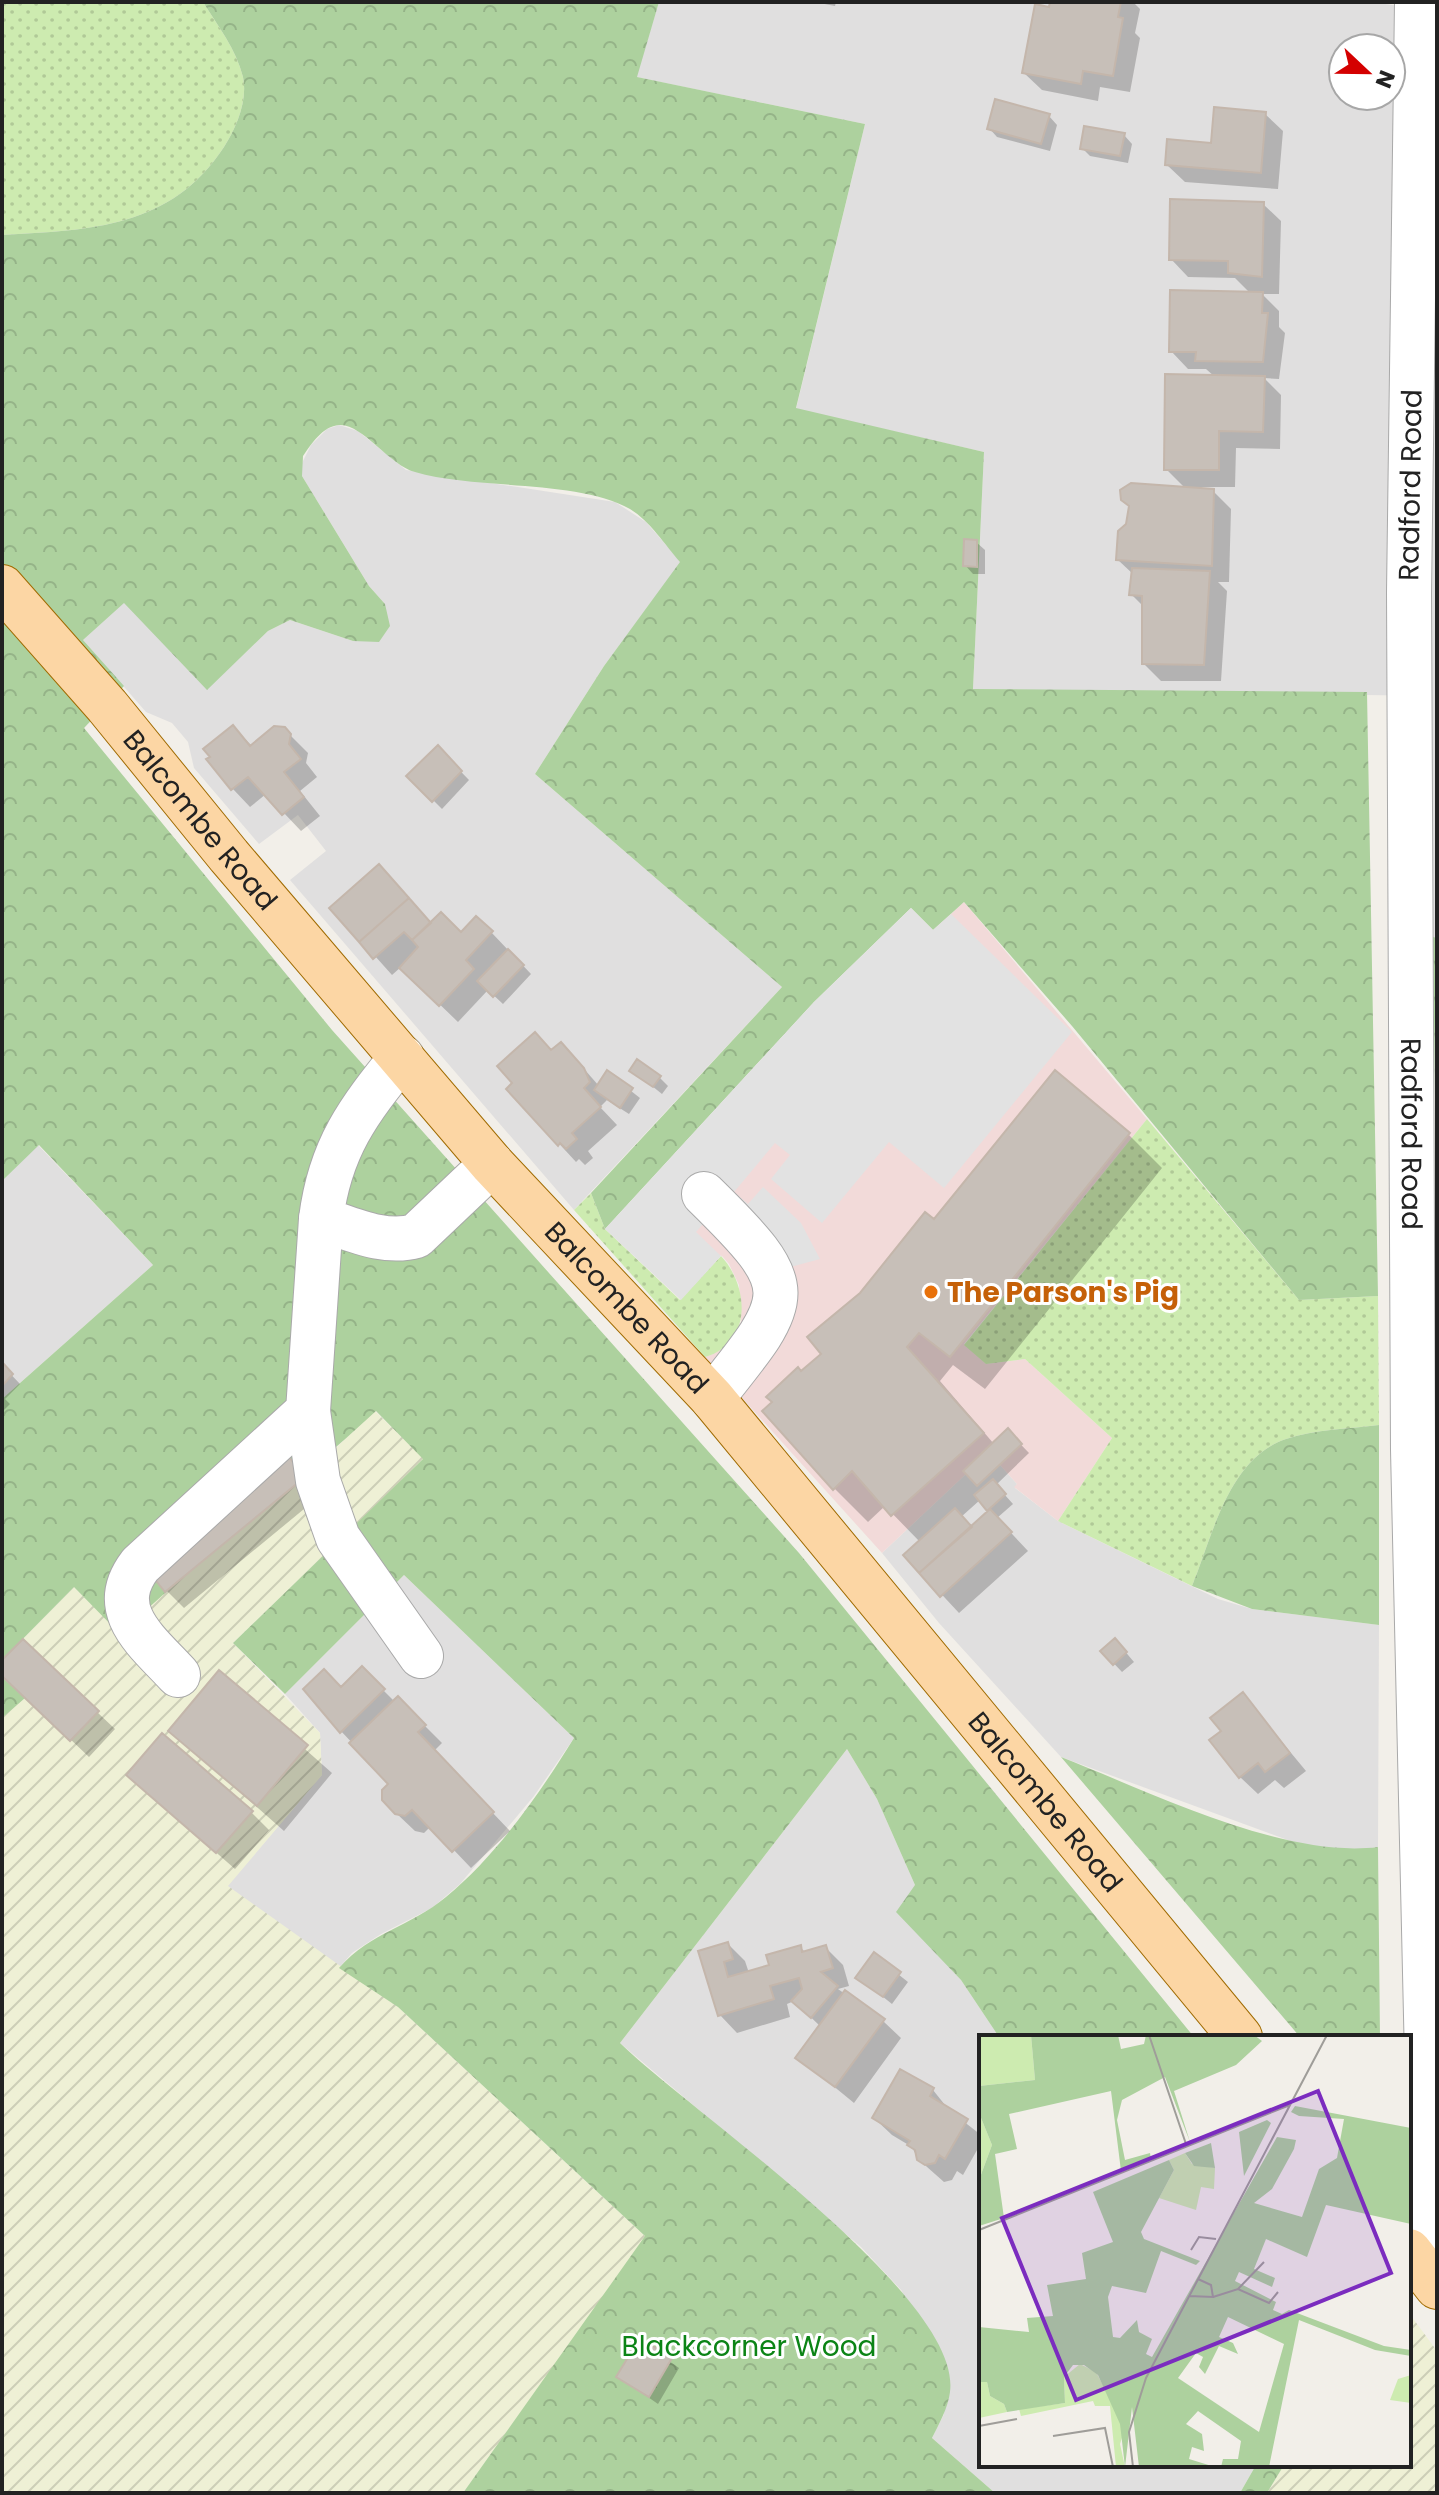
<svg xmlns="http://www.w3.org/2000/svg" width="1439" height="2495" font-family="Poppins,sans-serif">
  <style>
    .residential { fill: #e0dfdf; fill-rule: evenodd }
    .commercial { fill: #f2dad9 }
    .farmland { fill: url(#farmland-furrows) }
    .grass { fill: url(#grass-dots) }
    .forest { fill: url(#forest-crowns) }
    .parking { fill: #e2e2e2 }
    .shadow { fill: #0003; fill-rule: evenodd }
    .building { fill: #c7bfb8; stroke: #c4b6ab; stroke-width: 2 }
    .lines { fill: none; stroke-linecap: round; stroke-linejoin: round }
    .minor-casing { stroke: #a9a9a9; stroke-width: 46 }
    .major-casing { stroke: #a06b00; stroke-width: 46 }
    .minor { stroke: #fff; stroke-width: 44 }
    .major { stroke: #fcd6a4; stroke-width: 44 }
    .food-dot { fill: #e8710a; stroke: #fff; stroke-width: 3 }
    .labels { text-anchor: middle; stroke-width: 6; stroke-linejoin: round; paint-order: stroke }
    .street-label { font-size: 28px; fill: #222; stroke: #fff }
    .food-label { font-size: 28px; font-weight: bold; fill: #c56008; stroke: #fff; text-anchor: start }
    .park-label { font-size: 28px; fill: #0c8416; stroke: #fff }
    .inset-road { fill: none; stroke: #9f9d99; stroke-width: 2 }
    .view { fill: #7b2cbf; fill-opacity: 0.15; stroke: #7b2cbf; stroke-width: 4 }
    .inset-edge { fill: none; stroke: #222; stroke-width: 4 }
  </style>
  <defs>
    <pattern id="farmland-furrows" width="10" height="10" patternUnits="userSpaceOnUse" patternTransform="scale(2)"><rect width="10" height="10" fill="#eef0d5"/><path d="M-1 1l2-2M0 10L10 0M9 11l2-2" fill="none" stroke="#ccceb7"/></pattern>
    <pattern id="grass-dots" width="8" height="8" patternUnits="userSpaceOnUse" patternTransform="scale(2)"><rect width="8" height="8" fill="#cdebb0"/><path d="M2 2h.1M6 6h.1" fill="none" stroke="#b0c997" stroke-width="1.8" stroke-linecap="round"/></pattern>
    <pattern id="forest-crowns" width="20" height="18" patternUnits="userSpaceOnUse" patternTransform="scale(2)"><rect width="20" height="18" fill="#add19e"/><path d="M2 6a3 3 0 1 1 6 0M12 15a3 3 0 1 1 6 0" fill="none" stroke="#95b388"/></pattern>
  </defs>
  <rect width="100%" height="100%" fill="#f2efe9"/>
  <!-- residential -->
  <path class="residential" d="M659,2H1373L1437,12V1304L1431,696L973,689L984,452L796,409L865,124L636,77ZM1343,48H1391V96H1343Z
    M339,425L358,431L406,470L615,502L646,522L681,562L604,666L535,774L782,987L574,1210L290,880L326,851L298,815L259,844L194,768L188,742L172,723L146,712L83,640L124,602L207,689L268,631L290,620L353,641L385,604L369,586L302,476L300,467L311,445L327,429Z
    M38,1145L153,1265L2,1399V1181Z
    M1000,1465L1017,1484L1015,1488L1058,1521L1218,1599L1252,1609L1379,1625L1378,1847L1350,1851L1304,1846L1061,1757L939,1623L882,1553L966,1474Z
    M404,1575L574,1738L534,1796L460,1884L432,1908L381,1934L352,1953L339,1968L227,1886L322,1775L320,1733L285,1694Z
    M847,1749L877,1799L915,1885L940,1956L961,1980L999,2037H981V2465H1256L1240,2493H995L932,2438L944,2414L902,2291L861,2247L620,2043Z"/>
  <!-- commercial -->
  <path class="commercial" d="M964,902L1147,1119L964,1344L986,1364L1025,1359L1112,1438L1058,1521L1014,1487L1017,1484L1000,1465L977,1486L966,1474L882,1553L705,1357L713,1354L741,1322L739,1285L729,1264L722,1256L605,1229Z"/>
  <!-- farmland -->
  <path class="farmland" d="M375,1411L424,1459L233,1643L320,1733L322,1775L228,1886L398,2007L646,2237L463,2493H2V1718L24,1698L2,1676V1660L74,1587L121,1634L165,1592L305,1477Z
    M1409,2313L1437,2351V2493H1267L1284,2465H1409Z"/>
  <!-- grass -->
  <path class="grass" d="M2,2H203C218,26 236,49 243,77C248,101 236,128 224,147C171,228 91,230 2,235Z
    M1147,1119L1299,1300L1378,1296L1379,1425C1350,1429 1315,1429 1286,1439C1228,1459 1213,1535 1192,1586L1058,1521L1112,1438L1025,1359L986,1364L964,1345Z
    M591,1193L605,1229L680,1300L721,1256C749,1286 753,1343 705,1357L574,1210Z"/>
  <!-- forest -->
  <path class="forest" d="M203,2H659L637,77L865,124L796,408L984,452L973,689L1367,692L1378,1296L1299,1300L1072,1026L964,902L933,930L911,908L814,1002L605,1229L591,1193L782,987L535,774L604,666L680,562C665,545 650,521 630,509C578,479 475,490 415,472C389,465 362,423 339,425C323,426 311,444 303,456L302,476L369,586L385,604L390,626L379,642L353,641L290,620L268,631L207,690L124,603L83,640L124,686L84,728L332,1030L799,1553L1194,2037H999L961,1980L896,1912L915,1885L877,1799L847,1749L620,2043C688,2110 963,2296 950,2392C948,2408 939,2424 932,2438L995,2493H463L645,2236L398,2007L339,1968C372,1931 410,1927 446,1897C497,1855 540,1793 574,1738L404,1575L285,1694L233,1643L423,1459L376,1411C293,1488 203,1556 120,1634L74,1587L2,1660V1399L153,1265L39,1145L2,1181V235C91,230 171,228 224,147C236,128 248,101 243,77C236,49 218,26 203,2Z
    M1433,937L1437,938V1175H1436Z
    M1379,1425V1625L1252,1609L1192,1586C1213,1535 1228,1459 1286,1439C1315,1429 1350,1429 1379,1425Z
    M2,1677L25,1698L2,1718Z
    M1061,1757C1151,1792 1283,1859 1378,1847L1380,2037H1300Z
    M1256,2465H1284L1267,2493H1240Z"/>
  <!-- parking -->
  <path class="parking" d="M911,908L933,930L951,914L1072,1032L944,1188L889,1142L822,1223L771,1179L790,1155L775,1143L734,1192L748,1204L763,1187L801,1223L820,1259L772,1272L717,1208L696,1232L721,1256L681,1300L605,1229L814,1002Z"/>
  <!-- shadow -->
  <path class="shadow" d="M814,2H836L835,6Z
    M1052,2H1133L1140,9L1135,33L1140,38L1130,92L1100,87L1098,101L1042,90L1024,73Z
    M1265,114L1283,131L1278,189L1185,182L1167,165L1213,145Z
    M1049,116L1057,125L1050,151L997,137L989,128Z
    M1124,135L1132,144L1128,163L1090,156L1082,148Z
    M1263,204L1281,221L1279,294H1262L1279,311V327L1285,333L1279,379L1264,378L1281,395L1280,449L1236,448L1235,487H1199V490L1213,491L1231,509L1229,582H1218L1227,591L1221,681H1161L1144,664V607L1131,594L1133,574L1118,560L1131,505L1121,495L1125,487L1131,485L1186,489L1166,469L1215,377L1206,369H1188L1171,351L1251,294L1235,278L1188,277L1171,259Z
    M976,542L985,550V574H973L965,565Z
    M233,727L252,746L284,729L308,753L306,763L317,777L300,791L320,816L301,831L266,794L250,807L233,789L209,760Z
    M438,748L469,780L442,809L409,776Z
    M379,866L432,924L461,935L491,932L531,974L503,1004L488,990L458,1022L401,967L392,975L332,908Z
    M552,1052L578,1062L599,1086L608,1073L640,1098L629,1114L607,1100L600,1107L617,1125L588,1151L593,1158L585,1165L579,1159L576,1162L509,1089Z
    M632,1070L660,1078L668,1086L662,1094Z
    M1128,1134L1162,1168L985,1389L953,1365L940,1381L994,1444L1008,1431L1029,1453L996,1485L1013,1504L997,1518L1028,1551L959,1613L905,1555L920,1542L885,1506L868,1522L834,1488L801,1373L824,1354L862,1295L935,1222ZM980,1500L990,1511L972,1528L961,1517Z
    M2,1365L20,1384L5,1399L10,1404L2,1412Z
    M289,1460L321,1495L184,1608L166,1590Z
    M1123,1649L1134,1662L1122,1672L1103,1652Z
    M2,1663L97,1712L115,1729L89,1757L2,1674Z
    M362,1669L395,1702L398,1699L442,1743L434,1751L510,1831L471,1868L431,1826L424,1833L415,1831L396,1813L391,1784L322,1711Z
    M219,1673L332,1773L284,1831L171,1731Z
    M1243,1695L1306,1771L1284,1788L1275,1780L1258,1794L1240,1777L1223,1731Z
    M128,1775L251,1812L269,1830L235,1869Z
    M728,1944L745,1961L749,1973L772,1966L800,1947L806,1953L826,1948L843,1965L849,1986L838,1989L883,2021L901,2038L854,2103L798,2057L821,2027L794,2001L787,2004L790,2017L737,2033L720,2015L701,1952Z
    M874,1955L908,1982L892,2004L858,1977Z
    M933,2090L949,2110L981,2135V2143L963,2175L957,2171L952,2180L944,2182L918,2159L912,2147L892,2135L874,2118Z
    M640,2341L679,2368L658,2404L619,2377Z"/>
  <!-- building -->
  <path class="building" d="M1050,2H1121L1118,17L1123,18L1113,76L1083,71L1081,84L1022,73L1035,4L1049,7Z
    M995,99L1050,114L1041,144L987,129Z
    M1214,107L1266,112L1261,173L1165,165L1167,139L1211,143Z
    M1084,126L1125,133L1120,156L1080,149Z
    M1170,199L1264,202L1262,277L1228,273V261L1169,260Z
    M1170,290L1263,292L1262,313H1268L1263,362L1195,361L1196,352H1169Z
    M1165,374L1265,376L1263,432L1219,431V470H1164Z
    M1131,483L1214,489L1212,566L1116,560L1118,531L1126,524L1129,506L1121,500L1120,490Z
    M964,539L977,540V567L963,566Z
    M1132,568L1210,571L1204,665L1142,664V596L1129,595Z
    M233,725L250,746L274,726L285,727L291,734L289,744L301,759L284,772L304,797L282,815L248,777L231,790L206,759L210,757L203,749Z
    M438,745L462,771L432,802L406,776Z
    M379,864L409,898L359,942L329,908Z
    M409,898L431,923L412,940L404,932L373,959L359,942Z
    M441,912L461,932L476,916L493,931L466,960L474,969L439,1006L399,968L418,947L412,940Z
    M508,949L524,965L493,997L477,981Z
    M535,1032L551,1050L561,1042L584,1068L590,1082L584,1088L601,1107L572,1133L577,1139L566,1149L560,1143L558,1146L506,1089L512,1083L497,1066Z
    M637,1059L661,1076L653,1087L629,1071Z
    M607,1070L633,1088L620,1108L594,1090Z
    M1055,1070L1130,1133L950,1357L919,1333L907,1347L984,1433L891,1516L852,1471L833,1490L762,1411L772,1402L766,1397L798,1367L801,1371L821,1354L807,1337L860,1293L925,1212L934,1219Z
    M2,1362L13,1374L2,1386Z
    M1008,1428L1022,1444L977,1486L963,1471Z
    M289,1457L305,1477L165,1592L149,1572Z
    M993,1479L1006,1494L987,1511L974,1495Z
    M955,1508L972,1527L919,1573L903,1555Z
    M990,1509L1012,1532L940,1597L919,1573Z
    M1115,1638L1127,1652L1113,1665L1100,1651Z
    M23,1639L99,1711L70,1741L2,1676V1660Z
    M362,1666L385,1689L340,1733L303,1689L324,1669L341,1687Z
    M219,1670L308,1745L257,1806L168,1731Z
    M1243,1692L1290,1753L1265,1772L1258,1763L1239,1778L1209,1740L1221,1731L1210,1718Z
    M398,1696L426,1725L418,1732L494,1812L452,1852L412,1810L405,1816L395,1814L382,1800V1790L388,1784L349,1743Z
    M162,1733L253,1811L216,1853L126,1775Z
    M728,1942L733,1959L724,1962L728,1977L769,1965L766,1955L801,1945L802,1952L826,1945L833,1968L821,1972L838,1986L811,2018L791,2001L802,1989L799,1978L770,1986L774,1999L718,2016L698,1951Z
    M874,1952L901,1972L883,1997L855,1978Z
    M845,1990L885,2019L835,2087L795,2058Z
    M900,2069L934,2088L930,2096L968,2119L945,2159L939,2155L935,2163L925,2165L917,2160L915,2150L907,2145L910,2141L872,2118Z
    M640,2338L672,2358L649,2397L616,2377Z"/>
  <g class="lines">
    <!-- minor casing -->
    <g class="minor-casing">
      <g id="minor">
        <path id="s1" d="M1417,2L1409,593L1413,1450L1428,2103L1419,2264"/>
        <path d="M402,1057C358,1111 330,1148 321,1219C352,1229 384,1245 416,1236L492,1164"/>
        <path d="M704,1194C801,1289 795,1295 712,1398"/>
        <path d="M308,1411L318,1481L338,1538L421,1656"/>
        <path d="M178,1675C148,1642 105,1611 140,1565L308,1411L321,1219"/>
      </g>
    </g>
    <!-- major casing -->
    <g class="major-casing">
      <g id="major">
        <path id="s2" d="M2,587L107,706L229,856L492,1164L712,1398L1240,2037"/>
        <path d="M1409,2251L1437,2287"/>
      </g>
    </g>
    <!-- minor -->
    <use href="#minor" class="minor"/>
    <!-- major -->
    <use href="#major" class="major"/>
  </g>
  <!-- markers -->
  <circle class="food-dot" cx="931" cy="1292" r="8"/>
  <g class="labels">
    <!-- street labels -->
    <g class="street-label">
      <text transform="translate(1410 485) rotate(-89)" y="10">Radford Road</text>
      <text dy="10" stroke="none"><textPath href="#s2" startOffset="306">Balcombe Road</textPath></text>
      <text dy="10" stroke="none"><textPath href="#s1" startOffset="1132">Radford Road</textPath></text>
      <text dy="10" stroke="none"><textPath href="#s2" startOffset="954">Balcombe Road</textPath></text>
      <text dy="10" stroke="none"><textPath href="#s2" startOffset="1602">Balcombe Road</textPath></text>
    </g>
    <!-- food labels -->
    <g class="food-label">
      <text x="947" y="1302">The Parson's Pig</text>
    </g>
    <!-- park labels -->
    <g class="park-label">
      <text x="749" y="2356">Blackcorner Wood</text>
    </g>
  </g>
  <!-- overview -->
  <g transform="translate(979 2035)">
    <rect width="432" height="432" fill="#f2efe9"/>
    <path d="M0,0H52L56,45L0,51ZM0,78L13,110L0,145ZM206,118L213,129L236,133L235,154L222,152L217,175L180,163L195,135L190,125ZM101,329L117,337L132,365L145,396L141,409L146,432H137L131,371H116L114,366L42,381L40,374L86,368L85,342ZM432,340V368L411,365L419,344ZM0,347H8L11,361L25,369L28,377L0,383Z" fill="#cdebb0"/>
    <path d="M52,0H139L142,14L165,9L167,0H275L283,6L257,30L195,56L211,107L186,42L143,65L138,85L146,125L171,118L172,124L142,136L132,56L30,79L38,114L16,119L25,183L0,191V145L13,110L0,78V51L56,45ZM316,71L432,93V189L347,170L328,222L287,204L275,234L296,243L293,252L260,237L256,246L297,267L294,275L303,279L310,275L405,311L432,315V321L396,315L320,285L290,432H242L244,424H259L262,406L219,376L207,389L223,399L225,416L213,412L210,424L236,432H160L153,372L146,432L141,389L119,340L105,330H94L85,342L86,368L28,377L25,369L11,361L8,347H0V292L50,297L48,283L74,281L68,250L107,244L103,218L134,207L114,157L190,125L195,135L162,197L165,204L221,226L217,230L182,216L167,258L133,251L129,262L134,302L141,303L158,285L160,297L173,304L167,319L173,322L298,102L317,105L315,114L293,154L275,168L323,182L340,134L358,123L365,84L320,81L312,77ZM249,282L305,309L280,397L199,343L217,318L224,322L220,332L226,339L240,311L259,319L254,308L240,302ZM288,85L292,88L265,141L260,97ZM232,108L236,133L215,131L206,118Z" fill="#add19e" fill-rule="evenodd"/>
    <path class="inset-road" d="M170,0L208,112M0,195L311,70M212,215L220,202L237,204M259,254L285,227M210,261L234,262L232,250L219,244M234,262L259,254L290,268L299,257M0,391L38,384M74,401L126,393L134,432M154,432L150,397L167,343L348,0"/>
    <path class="view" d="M339,56L412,238L97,365L23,183Z"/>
    <rect width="432" height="432" class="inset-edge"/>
  </g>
  <!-- border -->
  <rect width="1439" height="2495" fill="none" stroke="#222222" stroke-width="8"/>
  <!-- north arrow -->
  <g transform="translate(1367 72) rotate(112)"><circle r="38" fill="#ffffff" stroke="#a7a7a7" stroke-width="2"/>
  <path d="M0-6L14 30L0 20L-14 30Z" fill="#d40000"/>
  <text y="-12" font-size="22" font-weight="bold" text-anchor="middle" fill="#222222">N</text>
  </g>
</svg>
